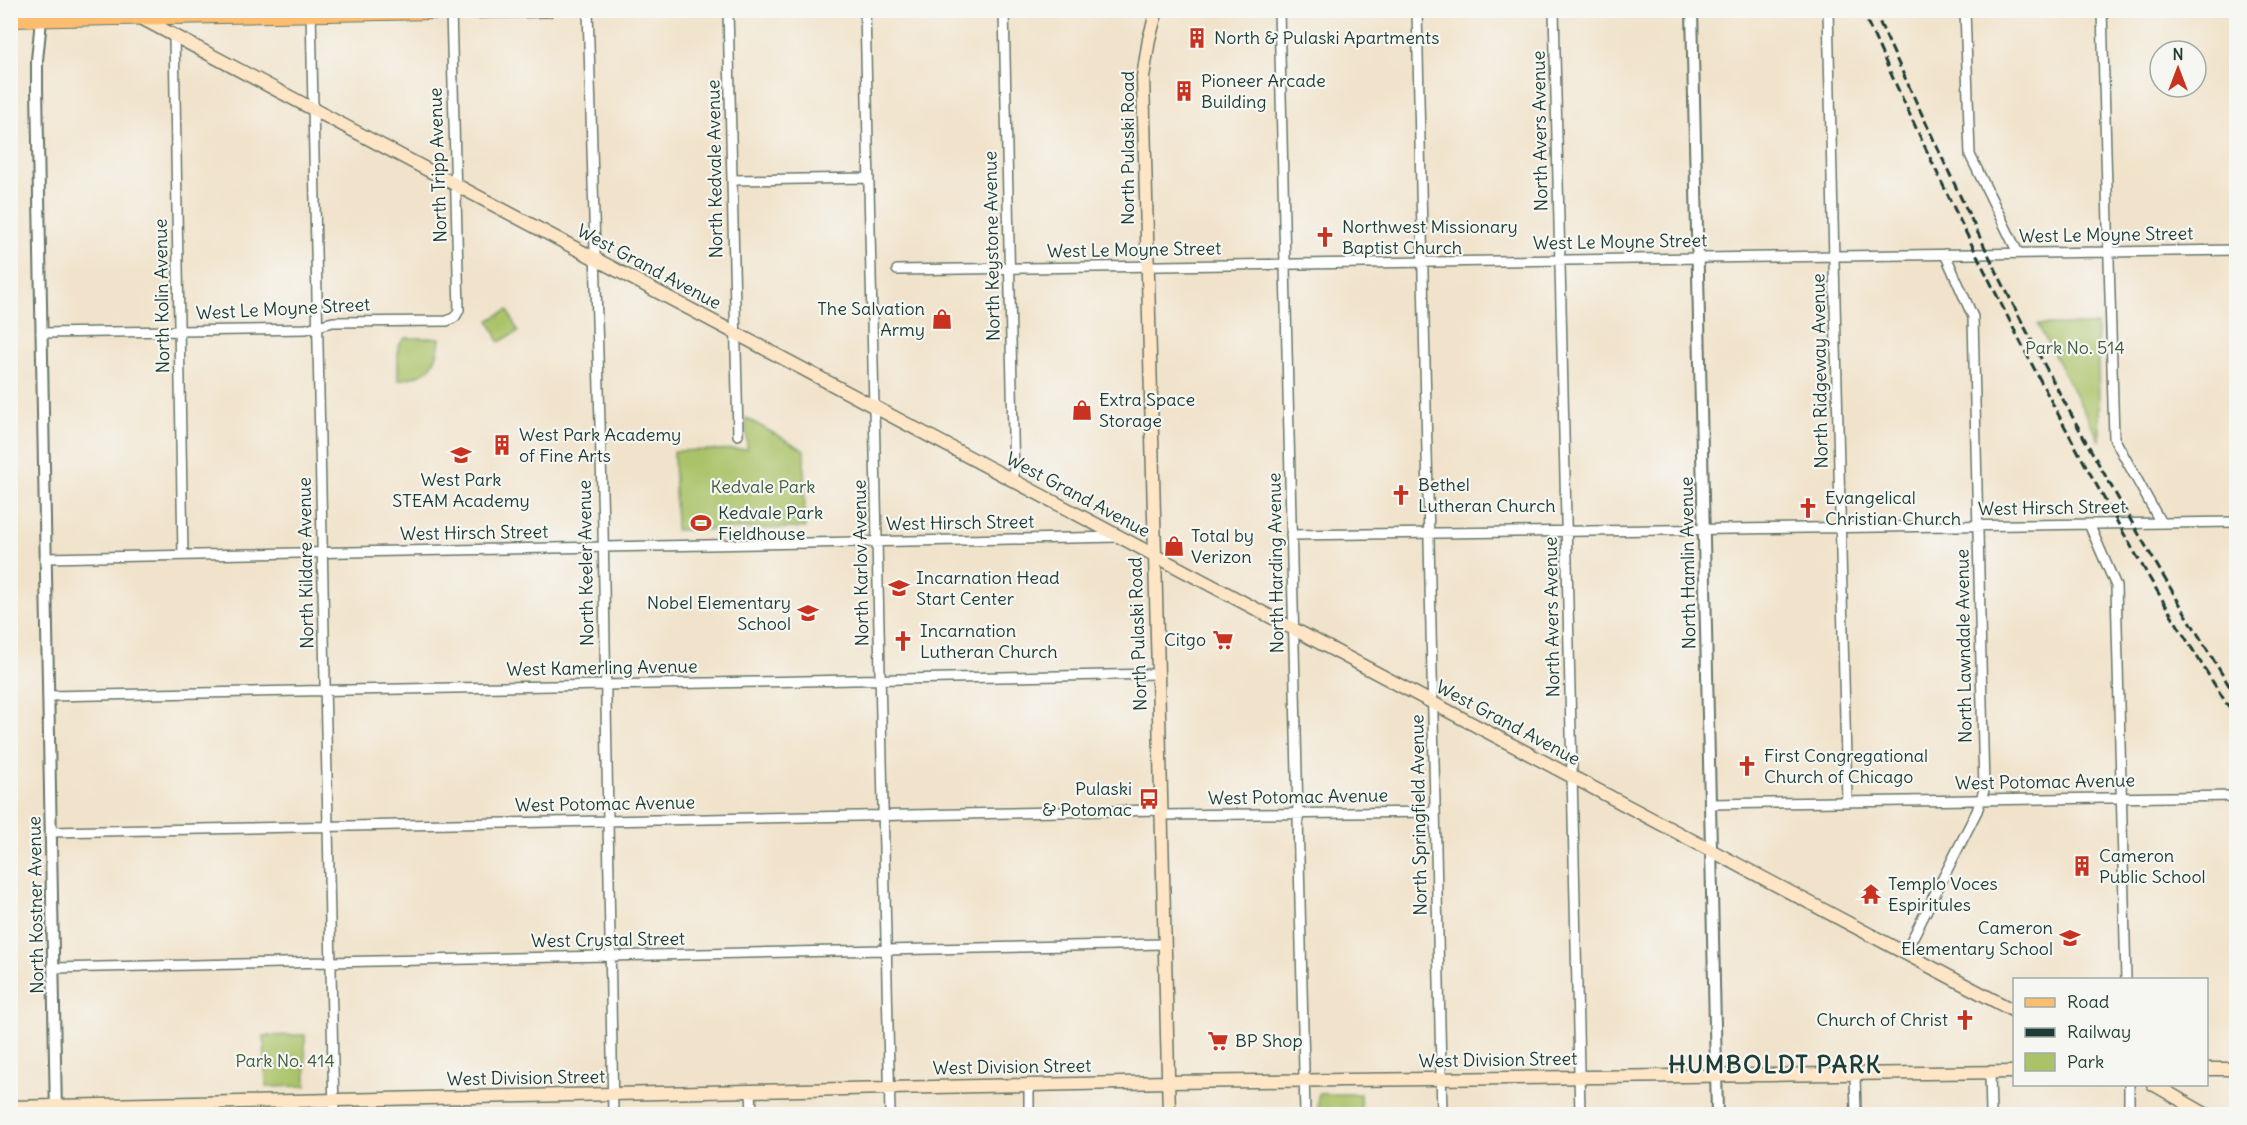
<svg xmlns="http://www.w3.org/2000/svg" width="2247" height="1125" font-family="Delius,sans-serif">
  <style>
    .green { fill: #aac369; stroke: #64804e; stroke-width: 1.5 }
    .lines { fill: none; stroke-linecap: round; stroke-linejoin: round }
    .minor-casing { stroke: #687769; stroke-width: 12 }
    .tertiary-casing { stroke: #687769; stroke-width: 14 }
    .secondary-casing { stroke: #687769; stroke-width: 15 }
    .primary-casing { stroke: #687769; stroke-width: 16 }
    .minor { stroke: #fff; stroke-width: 9 }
    .tertiary { stroke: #fff; stroke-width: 10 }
    .secondary { stroke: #fee5c5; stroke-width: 12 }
    .primary { stroke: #fcbd6f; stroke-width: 14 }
    .rail { stroke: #1f3d34; stroke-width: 3; stroke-dasharray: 9 4.5; stroke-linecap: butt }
    .labels { text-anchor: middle; stroke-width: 4.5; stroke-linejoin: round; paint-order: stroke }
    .poi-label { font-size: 18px; fill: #1f3d34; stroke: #f6f6f2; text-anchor: start }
    .street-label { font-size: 18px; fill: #1f3d34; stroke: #f6f6f2 }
    .park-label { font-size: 18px; fill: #425e41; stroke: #f6f6f2 }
    .district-label { font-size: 24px; font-weight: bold; letter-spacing: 1.5px; fill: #1f3d34; stroke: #f6f6f2 }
  </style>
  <rect width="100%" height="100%" fill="#f6f6f2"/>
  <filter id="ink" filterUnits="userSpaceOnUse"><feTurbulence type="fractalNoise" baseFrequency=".0167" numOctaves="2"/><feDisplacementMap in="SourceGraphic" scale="12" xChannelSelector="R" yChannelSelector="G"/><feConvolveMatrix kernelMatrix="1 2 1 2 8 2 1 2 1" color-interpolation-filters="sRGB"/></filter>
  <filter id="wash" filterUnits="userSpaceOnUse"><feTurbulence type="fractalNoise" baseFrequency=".008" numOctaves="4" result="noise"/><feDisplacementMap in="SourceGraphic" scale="24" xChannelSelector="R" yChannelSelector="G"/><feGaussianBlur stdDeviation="1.35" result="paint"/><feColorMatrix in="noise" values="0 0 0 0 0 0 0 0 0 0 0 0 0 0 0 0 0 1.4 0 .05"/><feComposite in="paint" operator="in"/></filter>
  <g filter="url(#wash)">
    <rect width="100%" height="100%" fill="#f1e3cb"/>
    <!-- green -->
    <path class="green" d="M508,310L518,332L499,342L489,320Z
      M2038,325H2097L2100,441Z
      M405,338H440C437,368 427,376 398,380V346Z
      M746,418L804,450L805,528L676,530L674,451L747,449Z
      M305,1035L306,1086L266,1087L264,1036Z
      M1318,1094H1360L1361,1114H1318Z"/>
  </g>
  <g filter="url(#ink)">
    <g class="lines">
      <!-- minor casing -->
      <g class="minor-casing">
        <path id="minor" d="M311,10L334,1114
          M588,10L603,527L613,1114
          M728,10L738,435
          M865,10L890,1114
          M1004,10L1014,481
          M1279,10L1305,1114
          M1417,10L1442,1114
          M1554,10L1580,1114
          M1828,10L1847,802
          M1965,10L1970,155L2018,253
          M2102,10L2114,438L2161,523
          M174,36L183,555
          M732,180L869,178
          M897,270L2236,250
          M41,333L306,329L333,322L447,321L455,317L459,310L451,10
          M2089,524L2116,586L2126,980
          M1291,535L2236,522
          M45,558L1119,537
          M48,696L1157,674
          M1710,804L2236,796
          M1161,815L1435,812
          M51,832L1161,810
          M1905,953L1977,811L1984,790L1973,317L1945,254
          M53,968L1164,944
          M1990,1072L1991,1114
          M1855,1074L1856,1114
          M2129,1084V1114
          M1029,1085V1114
          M751,1091L752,1114"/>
      </g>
      <!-- tertiary casing -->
      <g class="tertiary-casing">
        <path id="tertiary" d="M42,10L37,60V88L56,1114
          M1692,10L1717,1114"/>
      </g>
      <!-- secondary casing -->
      <g class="secondary-casing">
        <path id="secondary" d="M126,10L2014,1011
          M1157,10L1149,39L1143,77L1169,1114
          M2206,1069H2236
          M2153,1084L2205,1114
          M10,1107L1168,1082L2014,1072"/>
      </g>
      <!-- primary casing -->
      <g class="primary-casing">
        <path id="primary" d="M10,20L548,10"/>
      </g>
      <!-- minor -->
      <use href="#minor" class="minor"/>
      <!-- tertiary -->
      <use href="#tertiary" class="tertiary"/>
      <!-- secondary -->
      <use href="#secondary" class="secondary"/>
      <!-- primary -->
      <use href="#primary" class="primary"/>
      <!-- rail -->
      <path class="rail" d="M1862,10C1971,252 2091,495 2236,718
        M1874,10C1922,115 1970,220 2022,322C2088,450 2161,574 2236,697"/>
    </g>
  </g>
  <!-- icons -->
  <defs>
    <g id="building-bare" transform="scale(1.62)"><path d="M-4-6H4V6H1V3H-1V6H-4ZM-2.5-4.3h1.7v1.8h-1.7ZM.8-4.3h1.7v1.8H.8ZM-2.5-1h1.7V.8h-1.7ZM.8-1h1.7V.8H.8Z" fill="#c8321e" stroke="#f6f6f2" stroke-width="2.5" paint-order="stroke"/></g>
    <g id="church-bare" transform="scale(1.62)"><path d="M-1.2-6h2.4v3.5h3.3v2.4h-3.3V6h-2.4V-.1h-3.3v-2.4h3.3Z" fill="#c8321e" stroke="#f6f6f2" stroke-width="2.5" paint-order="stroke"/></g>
    <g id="shop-bare" transform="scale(1.62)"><path d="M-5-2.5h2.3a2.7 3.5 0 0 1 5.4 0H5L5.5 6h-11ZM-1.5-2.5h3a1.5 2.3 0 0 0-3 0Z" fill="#c8321e" stroke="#f6f6f2" stroke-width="2.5" paint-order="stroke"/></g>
    <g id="school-bare" transform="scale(1.62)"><path d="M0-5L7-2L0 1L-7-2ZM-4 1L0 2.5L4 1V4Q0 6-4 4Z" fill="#c8321e" stroke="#f6f6f2" stroke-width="2.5" paint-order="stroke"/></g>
    <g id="stadium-bare" transform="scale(1.62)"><path d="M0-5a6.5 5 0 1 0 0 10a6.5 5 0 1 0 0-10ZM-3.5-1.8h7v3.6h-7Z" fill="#c8321e" stroke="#f6f6f2" stroke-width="2.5" paint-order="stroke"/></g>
    <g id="supermarket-bare" transform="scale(1.62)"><path d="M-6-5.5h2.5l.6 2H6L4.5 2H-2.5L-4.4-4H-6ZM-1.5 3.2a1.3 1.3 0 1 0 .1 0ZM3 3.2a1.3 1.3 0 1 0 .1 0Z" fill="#c8321e" stroke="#f6f6f2" stroke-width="2.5" paint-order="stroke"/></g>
    <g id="bus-bare" transform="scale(1.62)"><path d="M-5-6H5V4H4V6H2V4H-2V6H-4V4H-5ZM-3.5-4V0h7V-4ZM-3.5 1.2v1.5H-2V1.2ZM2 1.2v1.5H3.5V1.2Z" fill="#c8321e" stroke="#f6f6f2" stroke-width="2.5" paint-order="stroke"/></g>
    <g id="temple-bare" transform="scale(1.62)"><path d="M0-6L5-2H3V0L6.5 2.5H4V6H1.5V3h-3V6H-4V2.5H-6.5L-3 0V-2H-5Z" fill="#c8321e" stroke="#f6f6f2" stroke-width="2.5" paint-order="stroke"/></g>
  </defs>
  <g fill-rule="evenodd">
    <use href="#building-bare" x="1197" y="38"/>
    <use href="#building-bare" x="1184" y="91"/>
    <use href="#church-bare" x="1325" y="237"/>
    <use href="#shop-bare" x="942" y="319"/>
    <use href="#shop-bare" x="1082" y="410"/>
    <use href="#building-bare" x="502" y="445"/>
    <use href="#school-bare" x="461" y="455"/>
    <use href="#church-bare" x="1401" y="495"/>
    <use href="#church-bare" x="1808" y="508"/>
    <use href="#stadium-bare" x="701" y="523"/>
    <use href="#shop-bare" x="1174" y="546"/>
    <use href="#school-bare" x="899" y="588"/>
    <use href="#school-bare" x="808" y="613"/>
    <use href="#supermarket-bare" x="1223" y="640"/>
    <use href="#church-bare" x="903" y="641"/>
    <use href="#church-bare" x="1747" y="766"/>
    <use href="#bus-bare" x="1149" y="799"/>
    <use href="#building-bare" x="2082" y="866"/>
    <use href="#temple-bare" x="1871" y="894"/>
    <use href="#school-bare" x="2070" y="938"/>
    <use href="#church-bare" x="1965" y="1020"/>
    <use href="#supermarket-bare" x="1218" y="1041"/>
  </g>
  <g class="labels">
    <!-- poi labels -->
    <g class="poi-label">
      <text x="1214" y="44">North &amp; Pulaski Apartments</text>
      <text x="1201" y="87">Pioneer Arcade<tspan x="1201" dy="21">Building</tspan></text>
      <text x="1342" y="233">Northwest Missionary<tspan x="1342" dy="21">Baptist Church</tspan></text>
      <text x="925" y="315" text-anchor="end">The Salvation<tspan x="925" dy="21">Army</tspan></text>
      <text x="1099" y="406">Extra Space<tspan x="1099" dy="21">Storage</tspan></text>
      <text x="519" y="441">West Park Academy<tspan x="519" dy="21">of Fine Arts</tspan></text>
      <text x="461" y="486" text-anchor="middle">West Park<tspan x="461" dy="21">STEAM Academy</tspan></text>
      <text x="1418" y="491">Bethel<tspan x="1418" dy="21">Lutheran Church</tspan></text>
      <text x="1825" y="504">Evangelical<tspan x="1825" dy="21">Christian Church</tspan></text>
      <text x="718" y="519">Kedvale Park<tspan x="718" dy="21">Fieldhouse</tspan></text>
      <text x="1191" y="542">Total by<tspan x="1191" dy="21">Verizon</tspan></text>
      <text x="916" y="584">Incarnation Head<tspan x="916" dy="21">Start Center</tspan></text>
      <text x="791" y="609" text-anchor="end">Nobel Elementary<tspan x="791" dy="21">School</tspan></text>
      <text x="920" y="637">Incarnation<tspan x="920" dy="21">Lutheran Church</tspan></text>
      <text x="1206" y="646" text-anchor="end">Citgo</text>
      <text x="1764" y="762">First Congregational<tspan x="1764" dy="21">Church of Chicago</tspan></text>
      <text x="1132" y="795" text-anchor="end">Pulaski<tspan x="1132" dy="21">&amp; Potomac</tspan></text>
      <text x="2099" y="862">Cameron<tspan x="2099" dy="21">Public School</tspan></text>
      <text x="1888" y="890">Templo Voces<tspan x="1888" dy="21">Espiritules</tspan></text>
      <text x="2053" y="934" text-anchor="end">Cameron<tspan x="2053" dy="21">Elementary School</tspan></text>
      <text x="1948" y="1026" text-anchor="end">Church of Christ</text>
      <text x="1235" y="1047">BP Shop</text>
    </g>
    <!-- street labels -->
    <g class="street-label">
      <text transform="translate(1540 131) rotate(-91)" y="6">North Avers Avenue</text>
      <text transform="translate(1128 148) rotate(-90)" y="6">North Pulaski Road</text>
      <text transform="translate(438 165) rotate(-92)" y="6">North Tripp Avenue</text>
      <text transform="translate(715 169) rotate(-91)" y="6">North Kedvale Avenue</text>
      <text transform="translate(2106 235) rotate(-1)" y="6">West Le Moyne Street</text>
      <text transform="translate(1620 242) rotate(-1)" y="6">West Le Moyne Street</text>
      <text transform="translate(992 246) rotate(-91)" y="6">North Keystone Avenue</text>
      <text transform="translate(1134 250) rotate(-1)" y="6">West Le Moyne Street</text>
      <text transform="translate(649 267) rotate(28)" y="6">West Grand Avenue</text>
      <text transform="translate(162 296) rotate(-91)" y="6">North Kolin Avenue</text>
      <text transform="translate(283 309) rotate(-3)" y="6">West Le Moyne Street</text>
      <text transform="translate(1820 371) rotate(-91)" y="6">North Ridgeway Avenue</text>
      <text transform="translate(1078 495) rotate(28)" y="6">West Grand Avenue</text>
      <text transform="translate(2052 508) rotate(-1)" y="6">West Hirsch Street</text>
      <text transform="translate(960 523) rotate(-1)" y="6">West Hirsch Street</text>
      <text transform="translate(474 533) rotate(-1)" y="6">West Hirsch Street</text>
      <text transform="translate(306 563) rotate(-91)" y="6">North Kildare Avenue</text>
      <text transform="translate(586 563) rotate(-91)" y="6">North Keeler Avenue</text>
      <text transform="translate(861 563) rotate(-91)" y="6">North Karlov Avenue</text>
      <text transform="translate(1276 563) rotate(-91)" y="6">North Harding Avenue</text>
      <text transform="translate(1688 563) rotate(-91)" y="6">North Hamlin Avenue</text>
      <text transform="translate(1552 617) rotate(-91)" y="6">North Avers Avenue</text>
      <text transform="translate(1138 634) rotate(-92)" y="6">North Pulaski Road</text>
      <text transform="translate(1964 646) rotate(-91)" y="6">North Lawndale Avenue</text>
      <text transform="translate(602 668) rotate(-1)" y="6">West Kamerling Avenue</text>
      <text transform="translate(1508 723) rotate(28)" y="6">West Grand Avenue</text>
      <text transform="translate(2045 782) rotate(-1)" y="6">West Potomac Avenue</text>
      <text transform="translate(1298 797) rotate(-1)" y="6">West Potomac Avenue</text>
      <text transform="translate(605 804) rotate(-1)" y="6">West Potomac Avenue</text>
      <text transform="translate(1419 815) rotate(-91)" y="6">North Springfield Avenue</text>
      <text transform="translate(36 905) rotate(-91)" y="6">North Kostner Avenue</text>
      <text transform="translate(608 940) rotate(-1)" y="6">West Crystal Street</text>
      <text transform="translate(1498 1060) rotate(-1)" y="6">West Division Street</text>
      <text transform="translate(1012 1067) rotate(-1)" y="6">West Division Street</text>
      <text transform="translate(526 1078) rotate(-1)" y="6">West Division Street</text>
    </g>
    <!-- park labels -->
    <g class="park-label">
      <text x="2075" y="354">Park No. 514</text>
      <text x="763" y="493">Kedvale Park</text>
      <text x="285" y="1067">Park No. 414</text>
    </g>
    <!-- district labels -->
    <g class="district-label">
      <text x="1775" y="1073">HUMBOLDT PARK</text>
    </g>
  </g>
  <!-- margin -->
  <rect width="2247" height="1125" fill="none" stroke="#f6f6f2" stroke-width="36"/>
  <!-- legend -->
  <rect x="2013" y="978" width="195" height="108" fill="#f6f6f2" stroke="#a0aca6" stroke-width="1.5"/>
  <rect x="2025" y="998" width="30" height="9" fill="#fcbd6f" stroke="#a0aca6" stroke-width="1.5"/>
  <text x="2067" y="1008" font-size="18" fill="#1f3d34">Road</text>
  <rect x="2025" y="1028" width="30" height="9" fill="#1f3d34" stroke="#a0aca6" stroke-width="1.5"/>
  <text x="2067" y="1038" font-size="18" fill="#1f3d34">Railway</text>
  <rect x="2025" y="1053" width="30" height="18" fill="#aac369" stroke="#a0aca6" stroke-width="1.5"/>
  <text x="2067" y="1068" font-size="18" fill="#1f3d34">Park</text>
  <!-- north arrow -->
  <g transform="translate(2178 69)"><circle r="28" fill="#f6f6f2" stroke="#a0aca6" stroke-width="1.5"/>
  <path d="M0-4.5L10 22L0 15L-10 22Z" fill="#c8321e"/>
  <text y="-9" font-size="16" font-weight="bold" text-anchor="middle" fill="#1f3d34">N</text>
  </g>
</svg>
